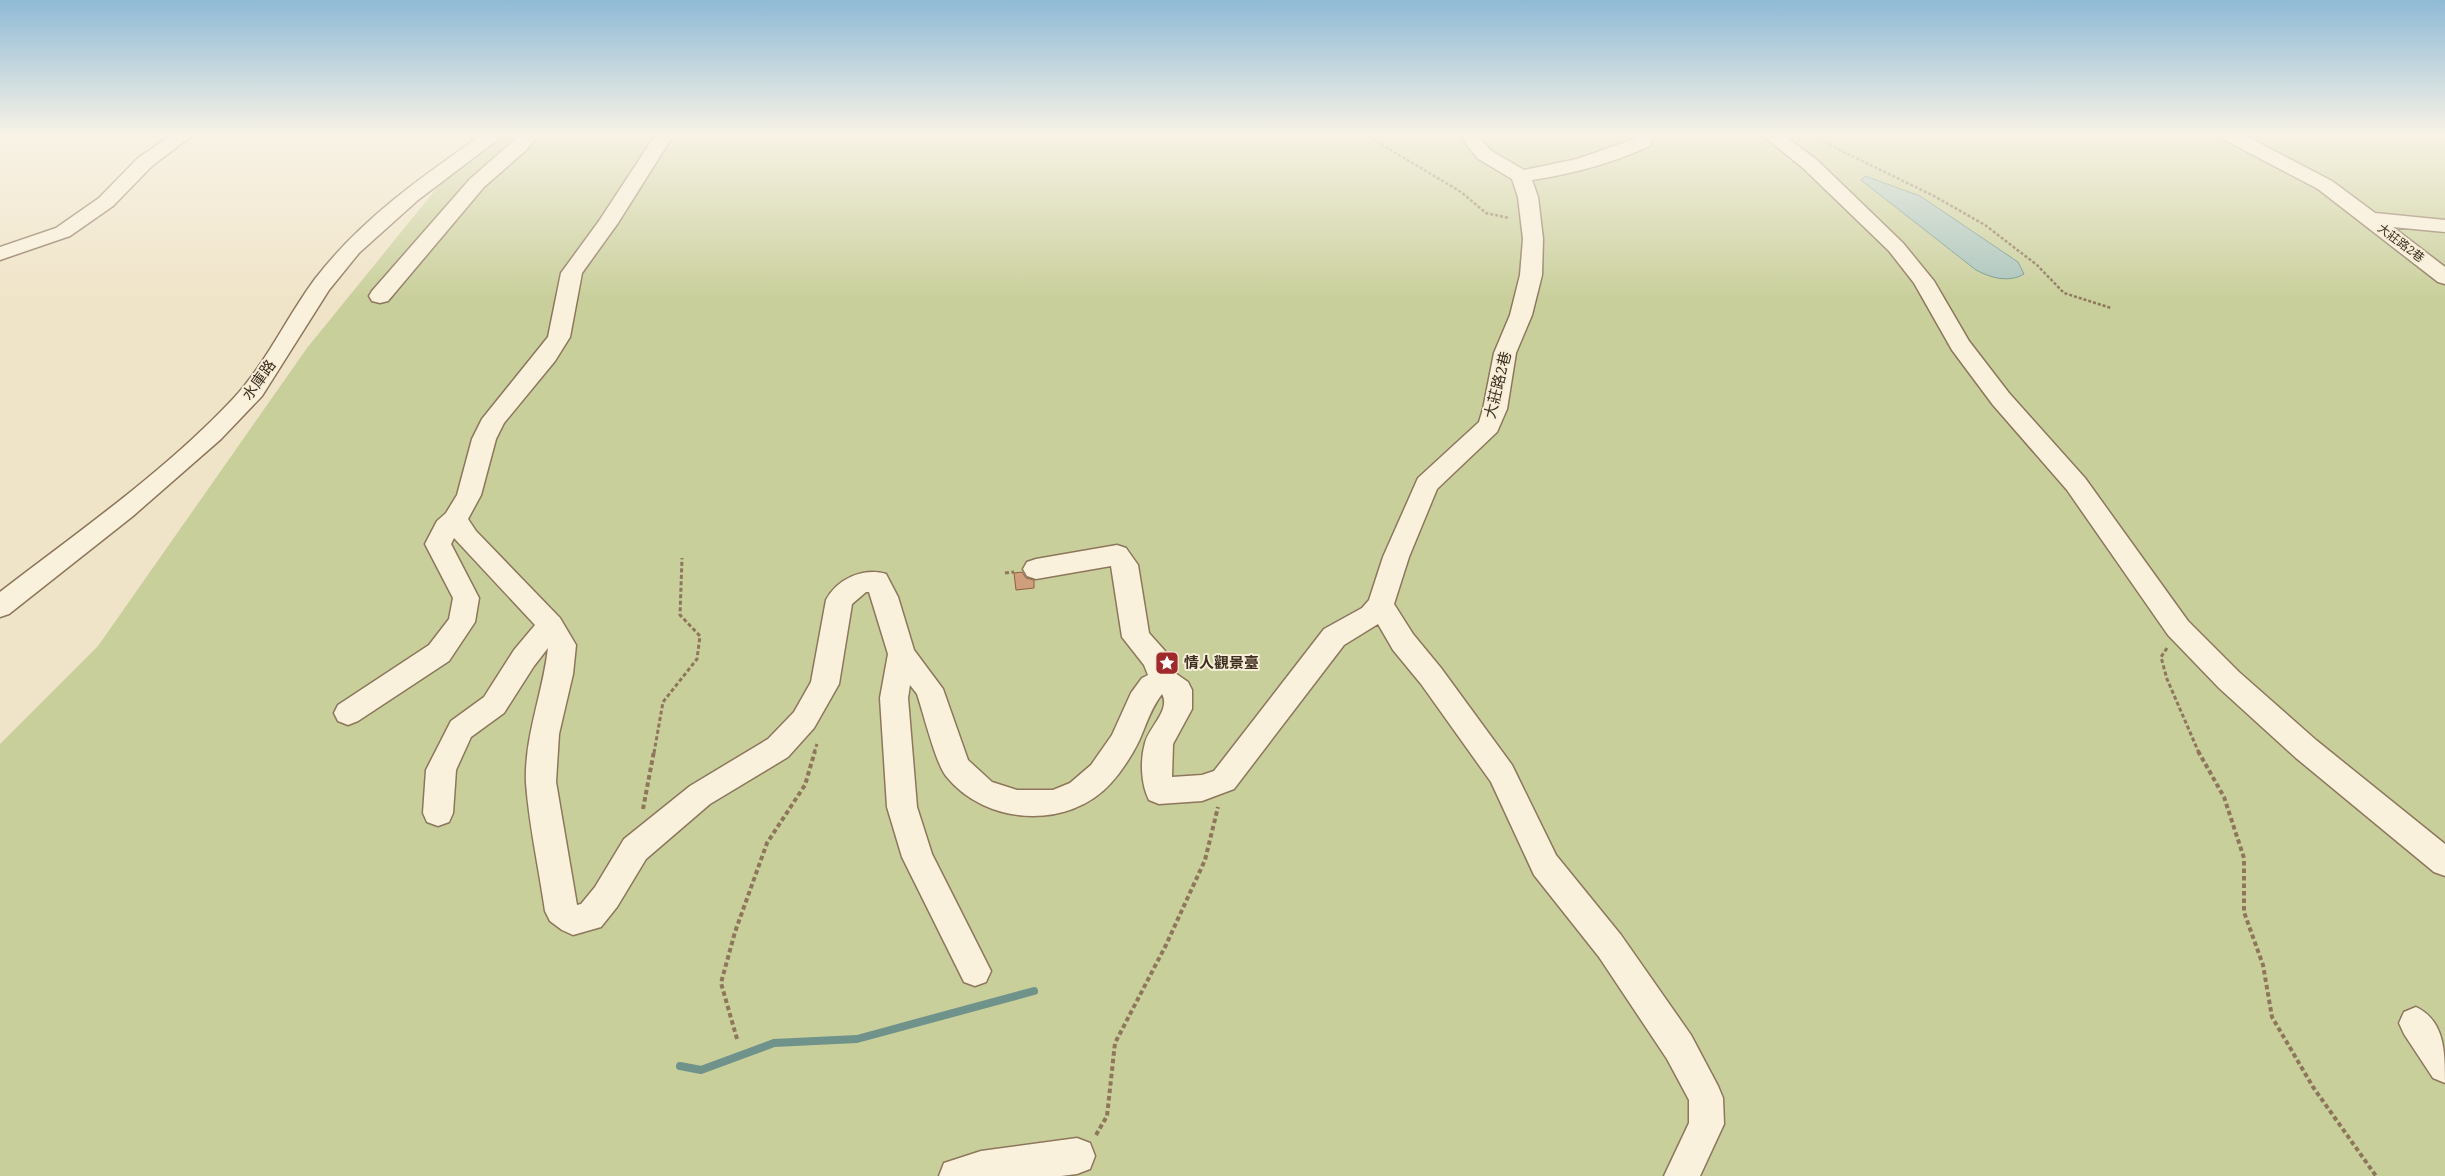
<svg xmlns="http://www.w3.org/2000/svg" width="2445" height="1176" font-family="'Noto Serif','Noto Sans TC',serif">
  <style>
    .green { fill: #c9cf9b }
    .water { fill: #a9c4bc; stroke: #6f938a }
    .lines { fill: none; stroke-linecap: round; stroke-linejoin: round }
    .stream { stroke: #6f938a; stroke-width: 8 }
    .building { fill: #cf9f7d; stroke: #8d5f41 }
    .minor-casing { stroke: #8d765c; stroke-width: 3 }
    .path-far2 { stroke: #8d765c; stroke-width: 2.5; stroke-dasharray: 3 2; stroke-linecap: butt }
    .path-far1 { stroke: #8d765c; stroke-width: 3; stroke-dasharray: 4 2.5; stroke-linecap: butt }
    .path { stroke: #8d765c; stroke-width: 4; stroke-dasharray: 4.5 3; stroke-linecap: butt }
    .minor { fill: #faf1dc; fill-rule: evenodd }
    .labels { text-anchor: middle; stroke-width: 4; stroke-linejoin: round; paint-order: stroke }
    .far-street-label { font-size: 12px; fill: #3d2e20; stroke: #f7eed8 }
    .street-label { font-size: 15px; fill: #3d2e20; stroke: #f7eed8 }
    .poi-label { font-size: 15px; font-weight: bold; fill: #3d2e20; stroke: #f7eed8; text-anchor: start }
  </style>
  <rect width="100%" height="100%" fill="#f0e4c8"/>
  <!-- green -->
  <path class="green" d="M506,134H2445V1176H0V744L98,646L307,348L444,179Z"/>
  <!-- water -->
  <path class="water" d="M1865,176L1920,196L2018,262L2024,274C2009,283 1991,278 1976,270L1861,180Z"/>
  <g class="lines">
    <!-- stream -->
    <path class="stream" d="M680,1066L701,1070L774,1043L857,1039L1034,991"/>
  </g>
  <!-- building -->
  <path class="building" d="M1022,572L1026,578L1034,580V588L1016,590L1014,573Z"/>
  <g class="lines">
    <!-- minor casing -->
    <g class="minor-casing">
      <path id="minor" d="M173,134H194L152,166L113,206L70,236L0,260V247L56,228L99,198L138,158Z
        M483,134H505L418,200L359,253L329,290L262,396L221,439L133,516L9,614L0,617V592C79,531 163,473 232,400C266,364 286,318 315,279C361,219 423,176 483,134Z
        M521,134H540L525,151L484,187L388,301L380,303L372,301L369,296L372,291L470,179Z
        M656,134H674L618,223L582,273L570,337L555,361L504,423L496,439L481,495L468,519L476,531L560,618L576,645L573,674L559,734L556,782L577,905L581,904L595,887L624,839L690,786L768,739L794,712L811,682L826,600C837,579 863,567 886,574L898,597L914,650L943,689L968,760L992,782L1017,790H1053L1070,783L1091,765L1112,735L1131,693L1142,678L1148,675L1144,665L1122,637L1111,566L1036,579L1027,576L1023,569L1027,562L1036,559L1117,545L1126,548L1138,565L1149,633L1165,651L1175,673L1188,682L1192,690V709L1173,744L1172,777L1202,775L1214,771L1324,629L1362,608L1369,600L1383,557L1418,478L1479,422L1483,409L1494,353L1510,315L1520,275L1523,239L1518,197L1512,179L1477,158L1459,134H1477L1490,150L1524,170L1577,159L1634,139L1636,134H1654L1650,146C1612,163 1573,174 1532,180L1538,197L1543,239L1542,275L1532,315L1516,353L1507,409L1497,432L1437,489L1409,557L1394,604L1413,634L1441,668L1512,765L1556,855L1621,935L1691,1035L1718,1086L1723,1098L1724,1124L1700,1176H1664L1689,1123V1100L1667,1059L1599,957L1534,875L1491,782L1421,684L1393,650L1378,624L1344,645L1234,789L1202,801L1159,804L1149,800C1141,784 1140,760 1145,743C1149,727 1171,710 1162,694C1151,708 1146,725 1139,741C1132,755 1122,771 1111,783C1069,830 986,826 946,776C936,764 923,712 917,694L910,685L908,698L917,807L932,854L991,971L986,982L975,986L964,982L902,857L887,807L880,698L888,654L869,592H866L852,604L839,684L814,728L788,757L710,804L646,859L617,907L601,927L573,935L562,930L550,921L545,911C539,869 529,825 526,783C524,737 543,693 548,648L534,666L504,713L471,737L456,770L453,813L449,822L438,826L427,822L423,813L426,770L451,721L484,697L514,650L535,625L454,538L451,544L479,598L475,622L449,661L358,721L348,725L338,721L334,713L338,705L429,645L449,619L453,598L425,544L437,521L446,513L457,495L472,439L482,419L548,337L561,273L599,221Z
        M1761,134H1782L1817,160L1903,243L1934,281L1969,341L2009,393L2085,478L2188,621L2239,672L2316,740L2445,844V876L2434,872L2296,758L2219,688L2168,635L2067,490L1993,405L1952,350L1914,283L1889,251L1803,168Z
        M2219,134H2242L2332,181L2375,213L2445,220V232L2393,227L2445,267V284L2438,282L2318,189L2221,138Z
        M2416,1007C2445,1021 2445,1052 2445,1083L2433,1078L2404,1034L2399,1023L2404,1012Z
        M1077,1138L1090,1143L1095,1156L1090,1169L1077,1174L1061,1176H939L944,1163L981,1151Z"/>
    </g>
    <!-- path-far2 -->
    <path class="path-far2" d="M1364,134L1461,192L1486,213L1509,218
      M1807,134L1934,196L1985,225L2037,265L2064,293L2111,308"/>
    <!-- path-far1 -->
    <path class="path-far1" d="M1005,573L1014,572
      M2167,648L2161,657L2167,679L2199,753
      M654,753L663,702L697,659L700,636L680,615L682,558
      M814,753L817,744"/>
    <!-- path -->
    <path class="path" d="M2198,751L2224,797L2244,858V912L2263,965L2272,1017L2313,1087L2376,1176
      M643,809L654,751
      M737,1039L721,983L735,932L767,843L805,785L815,751
      M1096,1135L1107,1116L1115,1043L1166,945L1205,860L1218,807"/>
    <!-- minor -->
    <use href="#minor" class="minor"/>
  </g>
  <!-- sky -->
  <linearGradient id="sky" x2="0" y2="1"><stop stop-color="#8fbad6"/><stop offset="0.45" stop-color="#f8f3e6"/><stop offset="1" stop-color="#f8f3e6" stop-opacity="0"/></linearGradient>
  <rect width="2445" height="299" fill="url(#sky)"/>
  <!-- icons -->
  <defs>
    <g id="sight-square" transform="scale(1.25)"><rect x="-9" y="-9" width="18" height="18" rx="4" fill="#9e2a2b" stroke="#f7eed8"/><path d="M0-6L1.8-2.2L6-1.7L2.9 1.2L3.7 5.4L0 3.3L-3.7 5.4L-2.9 1.2L-6-1.7L-1.8-2.2Z" fill="#fff"/></g>
  </defs>
  <g fill-rule="evenodd">
    <use href="#sight-square" x="1167" y="663"/>
  </g>
  <g class="labels">
    <!-- far-street labels -->
    <g class="far-street-label">
      <text transform="translate(2401 243) rotate(37)" y="4">大莊路2巷</text>
    </g>
    <!-- street labels -->
    <g class="street-label">
      <text transform="translate(259 380) rotate(-54)" y="5">水庫路</text>
      <text transform="translate(1498 385) rotate(-76)" y="5">大莊路2巷</text>
    </g>
    <!-- poi labels -->
    <g class="poi-label">
      <text x="1184" y="668">情人觀景臺</text>
    </g>
  </g>
</svg>
